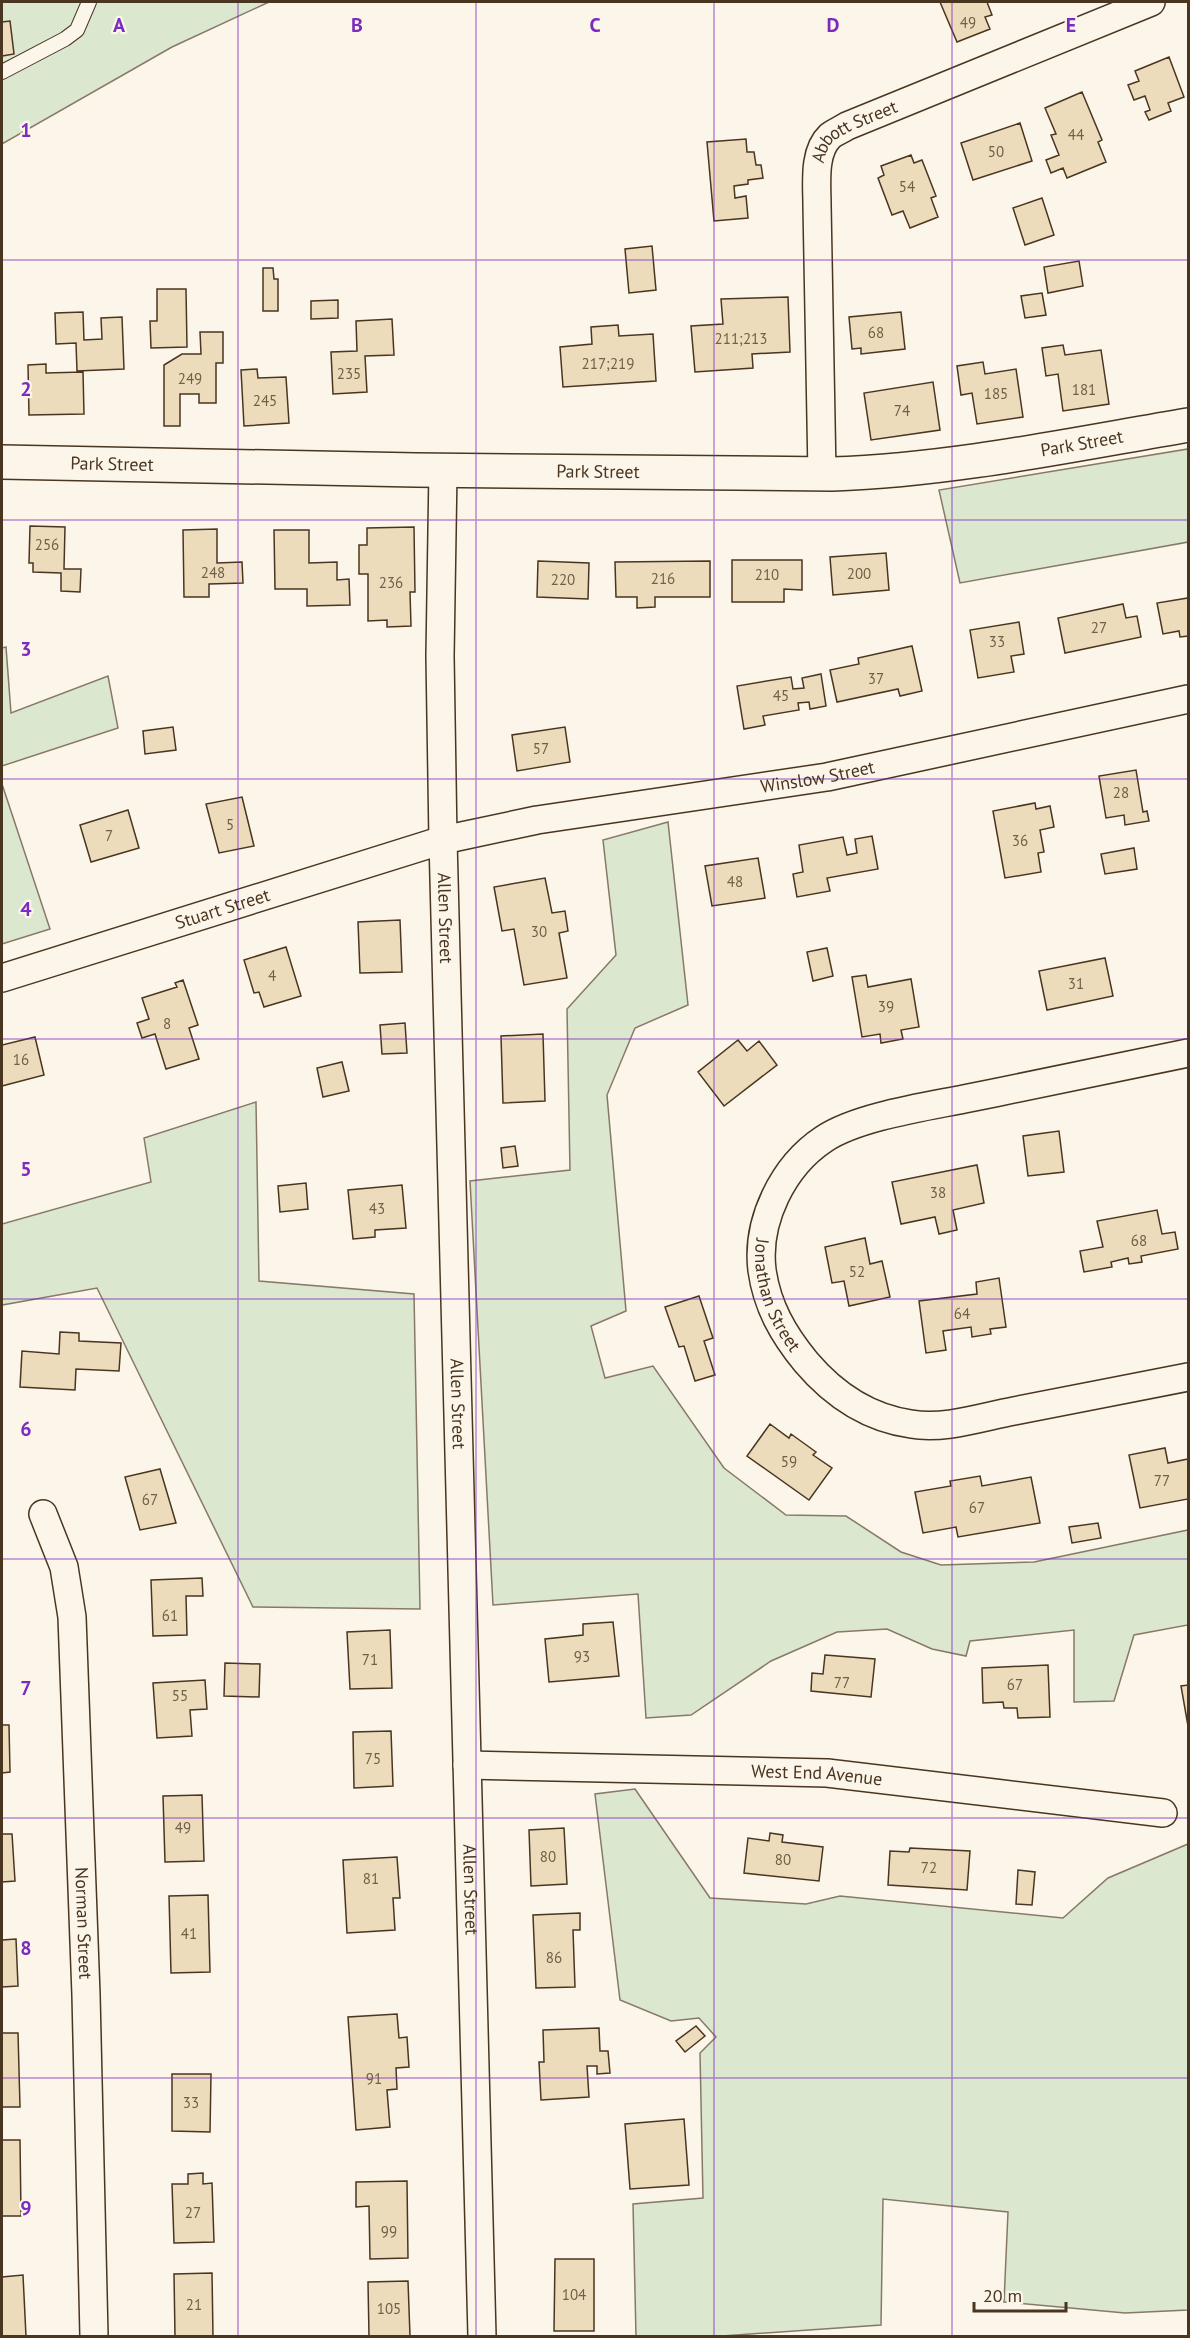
<svg xmlns="http://www.w3.org/2000/svg" width="1190" height="2338" font-family="'PT Sans',sans-serif">
  <style>
    .green { fill: #dce7d0; stroke: #887966; stroke-width: 1.5 }
    .building { fill: #ecdcbc; stroke: #4a3520; stroke-width: 1.5 }
    .lines { fill: none; stroke-linecap: round; stroke-linejoin: round }
    .lane-casing { stroke: #4a3520; stroke-width: 16 }
    .street-casing { stroke: #4a3520; stroke-width: 30 }
    .secondary-casing { stroke: #4a3520; stroke-width: 36 }
    .lane { stroke: #fbf6e9; stroke-width: 14 }
    .street { stroke: #fbf6e9; stroke-width: 27 }
    .secondary { stroke: #fbf6e9; stroke-width: 33 }
    .grid { fill: none; stroke: #7b2cbf; stroke-width: 1.5; stroke-opacity: 0.55 }
    .labels { text-anchor: middle; stroke-width: 4.5; stroke-linejoin: round; paint-order: stroke }
    .number-label { font-size: 15px; fill: #725f47 }
    .street-label { font-size: 18px; fill: #4a3520; stroke: #fbf6e9 }
    .grid-label { font-size: 20px; text-anchor: middle; font-weight: bold; fill: #7b2cbf; stroke: #fbf6e9; stroke-width: 4.5; stroke-linejoin: round; paint-order: stroke }
  </style>
  <rect width="100%" height="100%" fill="#fbf6e9"/>
  <!-- green -->
  <path class="green" d="M2,2H269L172,47L2,144Z
    M1188,449V542L960,583L939,490Z
    M6,647L11,713L108,676L118,728L2,766V648Z
    M2,784L50,929L2,944Z
    M668,822L688,1005L635,1028L607,1095L626,1311L591,1326L605,1378L653,1366L724,1468L786,1515L846,1516L901,1552L941,1565L1034,1562L1188,1530V1625L1134,1635L1114,1701L1074,1702V1630L970,1641L966,1656L932,1649L887,1629L837,1632L771,1661L691,1715L646,1718L638,1594L493,1605L470,1181L570,1170L567,1009L616,955L603,840Z
    M256,1102L259,1281L414,1294L420,1609L253,1607L97,1288L2,1305V1224L151,1182L144,1138Z
    M635,1789L710,1898L806,1904L840,1896L1063,1918L1108,1878L1188,1844V2310L1125,2313L1004,2302L1008,2212L883,2199L881,2325L722,2336H636L633,2204L703,2198L700,2053L716,2037L699,2018L671,2021L620,2000L595,1794Z"/>
  <!-- building -->
  <path class="building" d="M940,2H987L992,15L985,17L990,29L957,42Z
    M10,21L14,54L2,56V22Z
    M1169,57L1184,97L1168,103L1171,111L1149,120L1145,112L1150,110L1145,96L1134,100L1128,85L1139,81L1135,71Z
    M1082,92L1102,140L1098,142L1106,162L1067,178L1063,168L1051,173L1046,160L1059,155L1051,135L1056,134L1045,108Z
    M1020,123L1032,161L973,180L961,143Z
    M746,139L747,152H754L756,165H761L763,178L748,180V184L734,186L735,198L746,196L748,218L714,221L707,142Z
    M911,155L914,163L922,160L936,196L931,198L938,217L910,228L903,211L892,215L878,178L884,175L881,166Z
    M1042,198L1054,235L1025,245L1013,208Z
    M652,246L656,290L629,293L625,249Z
    M1079,261L1083,286L1048,293L1044,267Z
    M263,268H273L274,279H278V311H263Z
    M157,289H186L187,347L151,348L150,321H157Z
    M1042,293L1046,315L1025,318L1021,296Z
    M788,297L790,352L752,354L753,368L695,372L691,326L723,324L721,299Z
    M338,300V318L311,319V301Z
    M83,312L84,340L102,339L101,318L122,317L124,369L77,371L76,343L56,344L55,313Z
    M901,312L905,349L861,354V348L852,349L849,317Z
    M392,319L394,355L365,356L367,392L333,394L331,352L357,351L356,321Z
    M618,325L619,336L653,334L656,381L563,387L560,347L592,344L591,327Z
    M200,332H223V363H216V403H199V394H180V426H164V365L182,354H201Z
    M1063,345L1065,355L1101,350L1109,404L1063,411L1058,374L1046,376L1042,348Z
    M983,362L985,374L1016,369L1023,417L977,424L972,393L961,395L957,366Z
    M46,364V373L83,372L84,414L29,415L28,365Z
    M257,369L258,378L286,377L289,423L244,426L241,370Z
    M933,382L940,430L871,440L864,393Z
    M30,526L65,527L64,569H81L80,592L61,591V573L33,572V563H29Z
    M414,527L415,592H410L411,626L387,627V620L368,621V574H359V545H367V528Z
    M217,529V563L242,562L243,583L209,584V597H184L183,530Z
    M274,530H309V563L337,562V580L349,579L350,605L307,606V589H275Z
    M886,553L889,590L833,595L830,557Z
    M732,560H802V590L784,589V602H732Z
    M538,561L589,563L588,599L537,597Z
    M710,561V597H655V607L637,608V597H616L615,562Z
    M1188,598V636L1180,637L1179,631L1163,634L1157,603Z
    M1123,604L1126,618L1137,616L1141,637L1065,653L1058,618Z
    M1019,622L1024,654L1011,656L1014,672L978,678L970,630Z
    M912,646L922,691L900,696L898,689L837,702L830,670L859,664L858,658Z
    M821,674L826,706L810,709L809,702L798,703L799,710L763,716L765,725L744,729L737,686L791,677L793,689L804,688L802,678Z
    M173,727L176,750L145,754L143,731Z
    M565,727L570,762L517,771L512,735Z
    M1136,770L1143,812L1147,811L1149,821L1125,825L1124,815L1106,818L1099,776Z
    M242,797L254,846L219,853L206,804Z
    M1035,803L1036,809L1050,806L1054,827L1040,830L1044,852L1038,853L1041,872L1005,878L993,811Z
    M128,810L139,848L91,862L80,825Z
    M872,836L878,869L827,878L830,891L797,897L793,874L803,872L799,845L843,837L847,855L857,853L855,839Z
    M1134,848L1137,869L1105,874L1101,854Z
    M758,858L765,898L712,906L705,866Z
    M545,878L552,913L565,911L568,931L559,933L567,978L524,985L514,929L502,931L494,887Z
    M400,920L402,972L360,973L358,922Z
    M286,947L301,996L264,1007L259,992L254,993L244,960Z
    M827,948L833,976L813,981L807,952Z
    M1105,958L1113,996L1047,1010L1039,971Z
    M866,975L868,987L911,979L919,1027L901,1030L903,1039L881,1043L880,1034L862,1037L852,977Z
    M183,980L198,1025L189,1028L199,1059L166,1069L155,1034L142,1038L137,1023L149,1019L142,998L177,987L175,983Z
    M405,1023L407,1053L382,1054L380,1025Z
    M543,1034L545,1101L503,1103L501,1036Z
    M35,1037L44,1075L2,1086V1045Z
    M738,1040L747,1051L759,1041L777,1065L724,1106L698,1072Z
    M342,1062L349,1091L323,1097L317,1068Z
    M1059,1131L1064,1172L1028,1176L1023,1136Z
    M515,1146L518,1166L503,1168L501,1148Z
    M977,1165L984,1203L953,1210L957,1230L939,1234L935,1217L901,1224L892,1182Z
    M306,1183L308,1209L280,1212L278,1186Z
    M402,1185L406,1228L375,1230V1237L353,1239L348,1190Z
    M1157,1210L1162,1234L1175,1232L1178,1249L1141,1256L1142,1262L1129,1264L1128,1258L1111,1262L1112,1267L1084,1272L1080,1251L1103,1247L1097,1221Z
    M865,1238L870,1264L882,1261L890,1297L849,1306L844,1281L832,1283L825,1247Z
    M999,1278L1006,1327L990,1329L991,1334L972,1337L971,1327L943,1331L946,1350L926,1353L919,1301L977,1294L976,1282Z
    M699,1296L713,1338L704,1341L715,1375L695,1381L684,1346L679,1347L665,1307Z
    M60,1332L79,1333V1341L121,1343L119,1371L76,1369L75,1390L20,1387L22,1351L59,1354Z
    M770,1424L789,1438L791,1434L816,1452L813,1455L832,1468L809,1500L747,1456Z
    M1165,1448L1168,1463L1188,1459V1499L1140,1508L1129,1455Z
    M160,1469L176,1523L140,1530L125,1477Z
    M980,1476L982,1486L1031,1477L1040,1523L958,1537L956,1527L923,1533L915,1492L951,1486L950,1481Z
    M1098,1523L1101,1538L1072,1543L1069,1527Z
    M202,1578L203,1596H186L187,1635L153,1636L151,1580Z
    M613,1622L619,1676L549,1682L545,1639L583,1635V1624Z
    M390,1630L392,1688L350,1689L347,1632Z
    M825,1655L875,1659L871,1697L811,1691L812,1673L823,1674Z
    M225,1663L260,1664L259,1697L224,1696Z
    M1048,1665L1050,1717L1018,1718L1017,1708H1004L1003,1702L983,1703L982,1668Z
    M205,1680L207,1709L190,1710L192,1736L157,1738L153,1683Z
    M1188,1685V1726L1181,1686Z
    M2,1725H9L10,1772L2,1773Z
    M391,1731L393,1786L354,1788L353,1732Z
    M202,1795L204,1861L165,1862L163,1796Z
    M564,1828L567,1884L531,1886L529,1830Z
    M770,1833L783,1835L782,1842L823,1847L819,1881L744,1873L748,1838L769,1841Z
    M2,1834H12L15,1881L2,1882Z
    M910,1848L970,1851L967,1890L888,1885L890,1851L909,1852Z
    M397,1857L400,1898H393L395,1930L347,1933L343,1860Z
    M1018,1870L1035,1872L1032,1905L1016,1904Z
    M208,1895L210,1972L171,1973L169,1896Z
    M580,1913V1930H573L575,1987L536,1988L533,1915Z
    M16,1939L18,1986L2,1987V1940Z
    M397,2014L399,2038L407,2037L409,2067L396,2068L397,2089L387,2090L390,2127L356,2130L348,2017Z
    M696,2026L705,2036L685,2052L676,2041Z
    M599,2028L600,2051H608L610,2073L597,2074V2066H587L589,2097L541,2100L539,2062H544L543,2030Z
    M2,2033H18L20,2107H2Z
    M172,2074H211L210,2132L172,2131Z
    M684,2119L689,2185L630,2189L625,2124Z
    M2,2140H20L21,2216H2Z
    M203,2173V2184L212,2183L214,2242L174,2243L172,2184H188V2174Z
    M407,2181L408,2258L370,2259L369,2206L356,2207V2182Z
    M555,2259H594V2331H554Z
    M212,2273L213,2336H175L174,2274Z
    M23,2275L26,2336H2V2277Z
    M408,2281L410,2336H369L368,2282Z"/>
  <g class="lines">
    <!-- lane casing -->
    <g class="lane-casing">
      <path id="lane" d="M2,72L65,39L77,30L89,2"/>
    </g>
    <!-- street casing -->
    <g class="street-casing">
      <g id="street">
        <path id="s1" d="M443,470L440,656L443,840L482,2336"/>
        <path id="s2" d="M822,474L817,205C817,184 813,152 830,136C835,132 841,130 847,126L1151,2"/>
        <path id="s3" d="M2,978L443,840L537,820L827,777L1188,699"/>
        <path id="s4" d="M1188,1053C1114,1068 1039,1084 964,1099C924,1107 857,1117 824,1139C783,1166 756,1221 762,1270C767,1306 783,1334 806,1362C834,1395 869,1418 911,1424C944,1430 982,1417 1014,1411C1072,1400 1130,1388 1188,1377"/>
        <path id="s5" d="M43,1514L64,1567L72,1617L86,1995L94,2336"/>
        <path id="s6" d="M467,1765L827,1773L1163,1813"/>
      </g>
    </g>
    <!-- secondary casing -->
    <g class="secondary-casing">
      <g id="secondary">
        <path id="s7" d="M2,462L416,470L832,474C952,470 1070,445 1188,425"/>
      </g>
    </g>
    <!-- lane -->
    <use href="#lane" class="lane"/>
    <!-- street -->
    <use href="#street" class="street"/>
    <!-- secondary -->
    <use href="#secondary" class="secondary"/>
  </g>
  <!-- grid -->
  <path class="grid" d="M238,2V2336M476,2V2336M714,2V2336M952,2V2336M2,260H1188M2,520H1188M2,779H1188M2,1039H1188M2,1299H1188M2,1559H1188M2,1818H1188M2,2078H1188"/>
  <g class="labels">
    <!-- number labels -->
    <g class="number-label">
      <text x="968" y="28">49</text>
      <text x="1076" y="140">44</text>
      <text x="996" y="157">50</text>
      <text x="907" y="192">54</text>
      <text x="876" y="338">68</text>
      <text x="741" y="344">211;213</text>
      <text x="608" y="369">217;219</text>
      <text x="349" y="379">235</text>
      <text x="190" y="384">249</text>
      <text x="1084" y="395">181</text>
      <text x="996" y="399">185</text>
      <text x="265" y="406">245</text>
      <text x="902" y="416">74</text>
      <text x="47" y="550">256</text>
      <text x="213" y="578">248</text>
      <text x="859" y="579">200</text>
      <text x="767" y="580">210</text>
      <text x="663" y="584">216</text>
      <text x="563" y="585">220</text>
      <text x="391" y="588">236</text>
      <text x="1099" y="633">27</text>
      <text x="997" y="647">33</text>
      <text x="876" y="684">37</text>
      <text x="781" y="701">45</text>
      <text x="541" y="754">57</text>
      <text x="1121" y="798">28</text>
      <text x="230" y="830">5</text>
      <text x="109" y="841">7</text>
      <text x="1020" y="846">36</text>
      <text x="735" y="887">48</text>
      <text x="539" y="937">30</text>
      <text x="272" y="981">4</text>
      <text x="1076" y="989">31</text>
      <text x="886" y="1012">39</text>
      <text x="167" y="1029">8</text>
      <text x="21" y="1065">16</text>
      <text x="938" y="1198">38</text>
      <text x="377" y="1214">43</text>
      <text x="1139" y="1246">68</text>
      <text x="857" y="1277">52</text>
      <text x="962" y="1319">64</text>
      <text x="789" y="1467">59</text>
      <text x="1162" y="1486">77</text>
      <text x="150" y="1505">67</text>
      <text x="977" y="1513">67</text>
      <text x="170" y="1621">61</text>
      <text x="582" y="1662">93</text>
      <text x="370" y="1665">71</text>
      <text x="842" y="1688">77</text>
      <text x="1015" y="1690">67</text>
      <text x="180" y="1701">55</text>
      <text x="373" y="1764">75</text>
      <text x="183" y="1833">49</text>
      <text x="548" y="1862">80</text>
      <text x="783" y="1865">80</text>
      <text x="929" y="1873">72</text>
      <text x="371" y="1884">81</text>
      <text x="189" y="1939">41</text>
      <text x="554" y="1963">86</text>
      <text x="374" y="2084">91</text>
      <text x="191" y="2108">33</text>
      <text x="193" y="2218">27</text>
      <text x="389" y="2237">99</text>
      <text x="574" y="2300">104</text>
      <text x="194" y="2310">21</text>
      <text x="389" y="2314">105</text>
    </g>
    <!-- street labels -->
    <g class="street-label">
      <text dy="6" stroke="none"><textPath href="#s2" startOffset="363">Abbott Street</textPath></text>
      <text dy="6" stroke="none"><textPath href="#s7" startOffset="1082">Park Street</textPath></text>
      <text dy="6" stroke="none"><textPath href="#s7" startOffset="110">Park Street</textPath></text>
      <text dy="6" stroke="none"><textPath href="#s7" startOffset="596">Park Street</textPath></text>
      <text dy="6" stroke="none"><textPath href="#s3" startOffset="842">Winslow Street</textPath></text>
      <text dy="6" stroke="none"><textPath href="#s3" startOffset="231">Stuart Street</textPath></text>
      <text dy="6" stroke="none"><textPath href="#s1" startOffset="448">Allen Street</textPath></text>
      <text dy="6" stroke="none"><textPath href="#s4" startOffset="555">Jonathan Street</textPath></text>
      <text dy="6" stroke="none"><textPath href="#s1" startOffset="934">Allen Street</textPath></text>
      <text dy="6" stroke="none"><textPath href="#s6" startOffset="350">West End Avenue</textPath></text>
      <text dy="6" stroke="none"><textPath href="#s1" startOffset="1420">Allen Street</textPath></text>
      <text dy="6" stroke="none"><textPath href="#s5" startOffset="414">Norman Street</textPath></text>
    </g>
  </g>
  <g class="grid-label">
    <text x="119" y="32">A</text>
    <text x="357" y="32">B</text>
    <text x="595" y="32">C</text>
    <text x="833" y="32">D</text>
    <text x="1071" y="32">E</text>
    <text x="26" y="137">1</text>
    <text x="26" y="396">2</text>
    <text x="26" y="656">3</text>
    <text x="26" y="916">4</text>
    <text x="26" y="1176">5</text>
    <text x="26" y="1436">6</text>
    <text x="26" y="1695">7</text>
    <text x="26" y="1955">8</text>
    <text x="26" y="2215">9</text>
  </g>
  <!-- border -->
  <rect width="1190" height="2338" fill="none" stroke="#4a3520" stroke-width="6"/>
  <!-- scale -->
  <path d="M974 2302v9h92v-9" fill="none" stroke="#4a3520" stroke-width="3"/>
  <text x="983" y="2302" font-size="18" fill="#4a3520" stroke="#fbf6e9" stroke-width="4.5" paint-order="stroke">20 m</text>
</svg>
